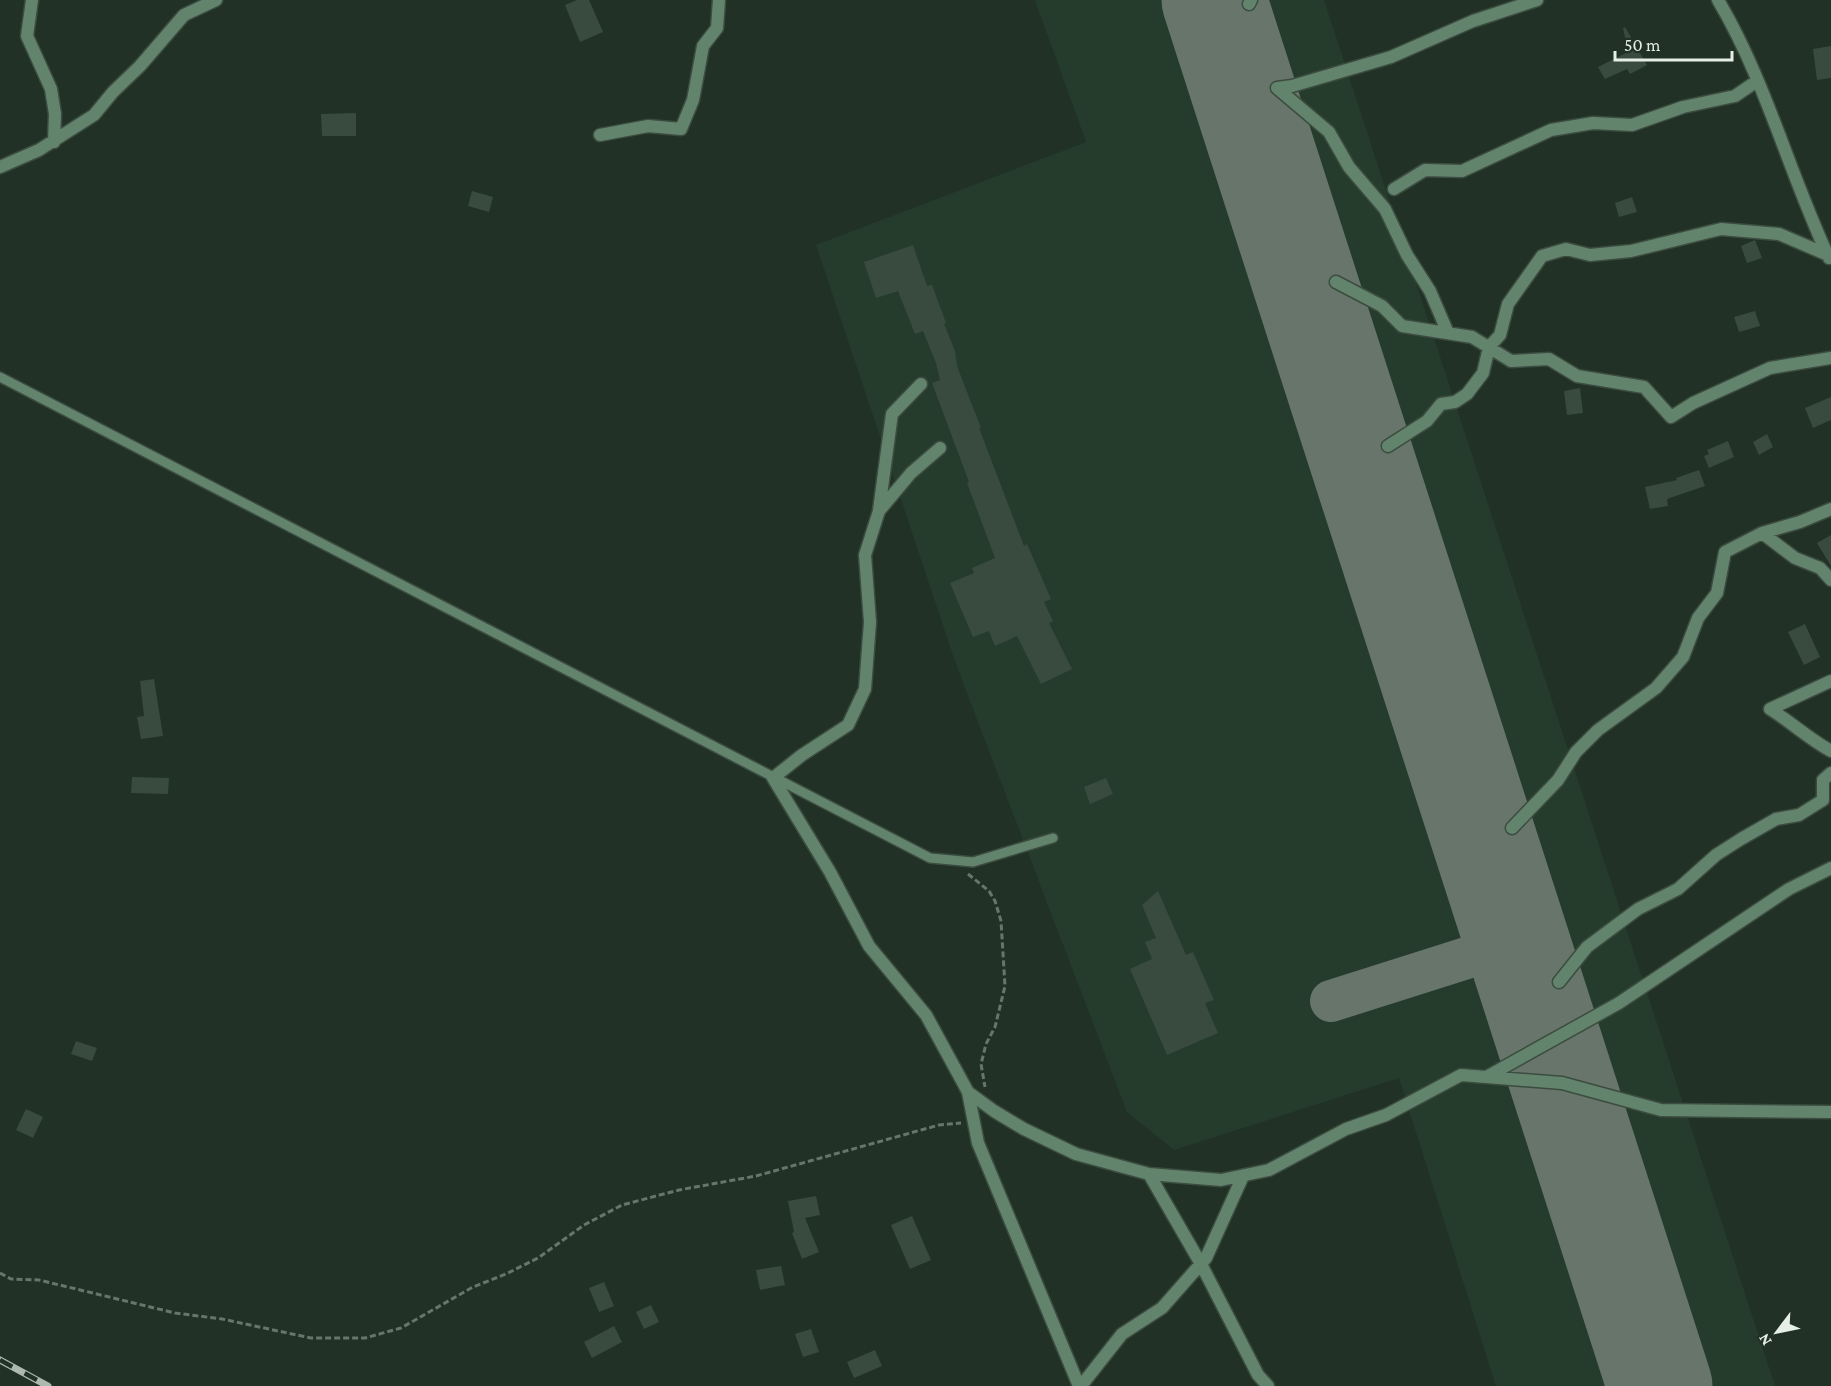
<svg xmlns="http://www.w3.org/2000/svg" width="1831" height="1386" font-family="'Crimson Pro',serif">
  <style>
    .built { fill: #253c2c }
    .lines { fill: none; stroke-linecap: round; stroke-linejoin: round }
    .taxiway { stroke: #67756a; stroke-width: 42 }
    .runway { stroke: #67756a; stroke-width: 105 }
    .building { fill: #394b3e }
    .lane-casing { stroke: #3c4c40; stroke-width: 12 }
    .street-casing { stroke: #3c4c40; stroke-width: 15 }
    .path { stroke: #68756b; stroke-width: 3; stroke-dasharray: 6 3; stroke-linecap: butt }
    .lane { stroke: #63846c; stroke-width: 9 }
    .street { stroke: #63846c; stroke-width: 12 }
    .rail-casing { stroke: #adb9b0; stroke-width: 7 }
    .rail { stroke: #213125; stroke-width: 4.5; stroke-dasharray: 14; stroke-linecap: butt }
  </style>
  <rect width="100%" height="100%" fill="#213125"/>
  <!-- built -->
  <path class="built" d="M1035,0H1324L1775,1386H1496L1399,1078L1174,1150L1127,1112L957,667L816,245L1086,142Z"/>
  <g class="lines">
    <!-- taxiway -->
    <path class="taxiway" d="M1331,1001L1517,942"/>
    <!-- runway -->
    <path class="runway" d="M1214,0L1660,1386"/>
  </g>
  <!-- building -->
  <path class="building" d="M577,0H589L603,32L580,42L565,5Z
    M1625,27L1647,65L1630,74L1627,69L1605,79L1598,67L1628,52L1623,28Z
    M1831,46V78L1817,80L1813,49Z
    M356,113V136H322L321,114Z
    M472,191L493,197L489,212L468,206Z
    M1632,197L1637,212L1619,217L1615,203Z
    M1755,240L1762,258L1747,263L1741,246Z
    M913,245L927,286L932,285L946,323L944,324L955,351L957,366L981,428H979L1024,546L1027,544L1051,599L1044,602L1053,621L1049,623L1072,669L1041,684L1017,636L995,646L989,631L973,637L950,583L974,573L972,568L995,558L967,483L969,482L932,383L940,380L936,363L923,331L915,334L898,291L876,298L864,262Z
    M1755,311L1760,326L1739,332L1734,317Z
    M1580,388L1583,413L1567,415L1564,391Z
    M1831,397V420L1813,428L1805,408Z
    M1767,434L1773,447L1759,455L1753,442Z
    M1728,441L1734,457L1709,468L1704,456L1709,454L1707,450Z
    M1699,470L1705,486L1667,499L1668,506L1650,509L1645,487L1677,480L1676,478Z
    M1831,535V566L1817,543Z
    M1805,624L1820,657L1804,665L1788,632Z
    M154,679L163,736L141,739L137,717L144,716L140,681Z
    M132,777L169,778L168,794L131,793Z
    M1106,778L1113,794L1090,804L1084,787Z
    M1158,891L1186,955L1193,952L1214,1000L1205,1003L1218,1033L1167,1055L1130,969L1152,959L1145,942L1156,938L1142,905Z
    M76,1041L97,1048L92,1061L71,1054Z
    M26,1109L43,1117L33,1138L16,1130Z
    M816,1196L820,1215L805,1218L819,1252L802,1259L792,1233L794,1232L788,1201Z
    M912,1216L931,1260L910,1269L891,1225Z
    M781,1266L785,1285L760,1290L756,1270Z
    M604,1282L614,1306L599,1312L589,1288Z
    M651,1305L659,1322L644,1329L636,1312Z
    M614,1326L622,1342L592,1358L584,1342Z
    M811,1329L819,1352L803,1357L795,1334Z
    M875,1350L882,1366L854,1378L847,1362Z"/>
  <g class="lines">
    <!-- lane casing -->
    <g class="lane-casing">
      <path id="lane" d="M0,377L930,858L973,862L1053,838"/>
    </g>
    <!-- street casing -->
    <g class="street-casing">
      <path id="street" d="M32,0L27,36L51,89L55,114L54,142
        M1718,0C1766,81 1789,173 1829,258
        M1249,4L1251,0
        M1277,88L1329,132L1349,167L1385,209L1407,255L1430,291L1448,333
        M1277,88L1292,86L1391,57L1473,21L1537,0
        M600,135L648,126L681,129L693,100L703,46L717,28L719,0
        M0,167L39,150L94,115L113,92L140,66L184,15L216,0
        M1394,189L1425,170L1462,171L1551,130L1593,123L1632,125L1683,107L1735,96L1757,81
        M1336,282L1382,306L1402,326L1472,337L1511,361L1549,359L1577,376L1644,387L1671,417L1693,403L1770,368L1831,358
        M1388,446L1427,421L1441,404L1455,402L1467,394L1483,373L1489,347L1500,335L1508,304L1542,256L1566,249L1590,255L1631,251L1721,229L1779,234L1828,255
        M940,448L911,473L879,511L865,555L870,622L865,689L848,725L802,755L773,778L830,872L869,946L926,1015L968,1092L994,1111L1024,1129L1076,1154L1149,1174L1221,1180L1269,1170L1346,1129L1386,1115L1461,1075L1562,1083L1661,1110L1831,1112
        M879,510L892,414L921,384
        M1762,533L1795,558L1820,568L1831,580
        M1831,681L1770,709C1791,722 1809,739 1831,751
        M1512,828L1558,780L1576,752L1598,730L1656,688L1683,657L1698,618L1717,593L1725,552L1762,533L1800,522L1831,509
        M1559,982L1587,947L1638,909L1678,889L1716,855L1741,839L1776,819L1799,815L1823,800V780L1831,773
        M1488,1076L1619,1003L1789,889L1831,868
        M968,1092L978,1143L1079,1386
        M1149,1174L1201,1264L1258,1375L1268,1386
        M1081,1386L1122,1334L1162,1308L1206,1258L1243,1176"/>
    </g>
    <!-- path -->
    <path class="path" d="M968,874L989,891L995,901L1001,921L1005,986L995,1027L986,1044L981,1064L985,1087
      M0,1273L11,1279L39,1280L175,1313L222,1319L311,1338H365L401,1328L473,1287L506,1274L538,1258L584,1225L622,1205L679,1190L756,1176L939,1125L961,1123"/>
    <!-- lane -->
    <use href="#lane" class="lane"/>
    <!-- street -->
    <use href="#street" class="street"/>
    <!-- rail casing -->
    <g class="rail-casing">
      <path id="rail" d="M0,1360L48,1386"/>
    </g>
    <!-- rail -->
    <use href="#rail" class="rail"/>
  </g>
  <!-- north arrow -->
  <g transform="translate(1777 1332) rotate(238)" stroke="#213125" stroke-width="4.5" paint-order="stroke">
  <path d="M0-4.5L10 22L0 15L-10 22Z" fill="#e5efe7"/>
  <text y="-9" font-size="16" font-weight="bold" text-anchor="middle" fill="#e5efe7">N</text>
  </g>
  <!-- scale -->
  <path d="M1615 51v9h117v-9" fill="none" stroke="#e5efe7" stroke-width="3"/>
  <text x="1624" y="51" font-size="18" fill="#e5efe7" stroke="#213125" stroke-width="4.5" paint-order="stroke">50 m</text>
</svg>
